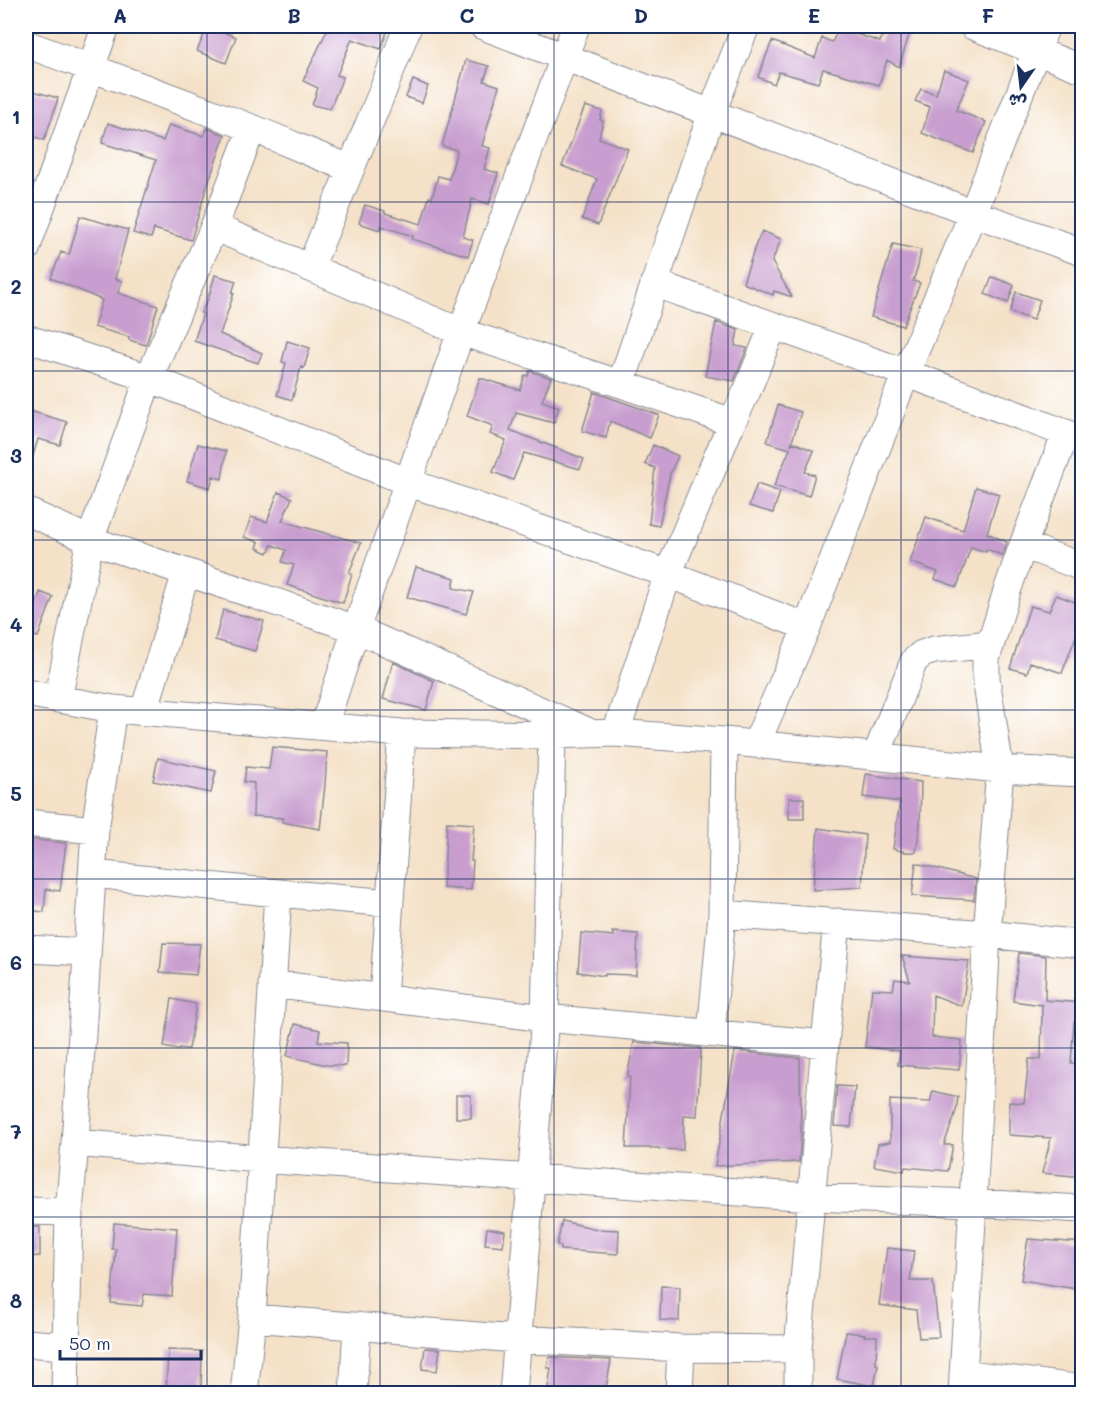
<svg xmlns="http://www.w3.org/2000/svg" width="1108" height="1419" font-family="Mali,'Playpen Sans Arabic',sans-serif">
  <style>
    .building { fill: #c89dcf }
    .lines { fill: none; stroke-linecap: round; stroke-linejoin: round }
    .minor-casing { stroke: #888892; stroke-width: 29 }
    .minor { stroke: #fff; stroke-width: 27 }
    .grid { fill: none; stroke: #1b2f5e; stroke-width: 1.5; stroke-opacity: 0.55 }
    .neatline { fill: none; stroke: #1b2f5e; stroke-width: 2 }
    .grid-label { font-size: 20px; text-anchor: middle; font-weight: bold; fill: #1b2f5e }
  </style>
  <rect width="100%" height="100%" fill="#fff"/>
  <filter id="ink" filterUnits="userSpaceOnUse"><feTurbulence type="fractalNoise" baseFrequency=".0167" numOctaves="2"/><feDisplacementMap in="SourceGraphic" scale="12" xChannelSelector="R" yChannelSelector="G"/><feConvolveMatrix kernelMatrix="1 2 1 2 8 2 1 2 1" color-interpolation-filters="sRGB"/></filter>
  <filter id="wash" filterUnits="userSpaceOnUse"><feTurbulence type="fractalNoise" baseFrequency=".008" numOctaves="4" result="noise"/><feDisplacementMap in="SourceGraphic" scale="24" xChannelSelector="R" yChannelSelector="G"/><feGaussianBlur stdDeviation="1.35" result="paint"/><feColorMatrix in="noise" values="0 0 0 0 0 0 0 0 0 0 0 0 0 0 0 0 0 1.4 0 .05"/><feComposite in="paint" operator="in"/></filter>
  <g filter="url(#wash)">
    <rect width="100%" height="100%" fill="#f4e1c7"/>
    <g id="blocks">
      <!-- building -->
      <path class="building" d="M208,26L236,37L226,63L197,51Z
        M321,26H389L381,49L352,39L337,75L343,77L330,109L312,105L318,88L303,81L327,30L320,28Z
        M892,26H912L899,67L887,60L879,85L823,69L818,83L779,72L774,84L758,77L772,41L815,58L822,38L832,42L839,28L880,42L885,28L892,30Z
        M466,60L489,66L484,81L499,86L482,146L490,148L484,169L498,173L489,204L472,199L463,237L473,240L468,256L412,239L413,236L381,226L380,230L359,223L365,205L385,211V213L421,224L429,197L432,198L438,176L449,179L457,150L442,146Z
        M944,70L969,80L956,110L986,122L973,153L922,133L930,107L915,101L921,89L936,94Z
        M413,80L428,86L422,103L406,97Z
        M26,89L58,98L52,118L44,140L26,134Z
        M585,106L602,111L600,120L603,121L599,138L628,149L598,225L582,219L597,179L562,166Z
        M108,123L163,141L169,125L204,136L207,128L225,135L207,186L191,240L154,229L151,238L133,233L156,160L102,143Z
        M80,216L128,230L115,279L122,281L118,293L158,306L146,345L129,340V337L94,327L102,300L51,278L61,252L69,255Z
        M762,231L781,239L772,262L792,297L774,291L773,295L743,283L756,244Z
        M893,244L921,250L918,266L913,281L920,283L903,326L871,317Z
        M215,275L236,281L232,293H234L220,334L262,353L258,363L194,341L203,314L201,313L208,299Z
        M992,277L1014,285L1008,303L985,294Z
        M1016,292L1040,300L1033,320L1010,312Z
        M716,322L738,330L735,346L747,348L734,381L705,376Z
        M287,341L310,348L304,368L301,367L292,400L277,395L286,363L282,362Z
        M530,371L551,378L542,401L559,407L554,423L516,413L510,430L584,459L580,469L524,453L513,480L493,472L506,440L490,434L493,426L467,416L480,378L520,390L525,375L528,376Z
        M594,392L659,415L650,438L610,421L606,438L582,431Z
        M778,405L801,412L791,445L793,442L814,451L805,472L815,475L809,496L774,486L790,449L767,442Z
        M30,411L67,422L60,445L38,439L30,466L26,465V427Z
        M198,444L226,451L222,479L213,476L210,488L187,481Z
        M653,445L678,456L670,474L659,526L649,524L655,468L645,464Z
        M757,484L780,492L773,513L749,506Z
        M976,487L999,494L987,533L1007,542L1003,556L987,549L986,552L971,547L957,587L935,579L938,572L910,562L926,517L963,530Z
        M278,492L292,498L282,521L361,543L349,573L352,574L343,603L287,585L294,565L282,562L286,550L272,545L268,553L257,548L259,542L244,537L251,517L267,522Z
        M416,567L455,578L453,588L474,592L466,614L407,597Z
        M40,592L53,597L38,637L27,634Z
        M1056,595L1083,605V633L1078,631L1062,673L1030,662L1027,673L1010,668L1030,606L1049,611Z
        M223,610L264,621L255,651L215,640Z
        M393,662L434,681L426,710L383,699Z
        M272,747L327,752L325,785L320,829L282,822L283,818L253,816L254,783L244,782L246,767L269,769Z
        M158,758L216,771L211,793L153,781Z
        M866,774L921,782L920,825L916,852H906L893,849L900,802L863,797Z
        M789,798H804V819H789Z
        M447,822L474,824L471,861H473L471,890L443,888Z
        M818,828L865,835L862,887L813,890Z
        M26,839L66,843L60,891L46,889L44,912L26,910Z
        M916,863L976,879L974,900L912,896Z
        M612,932L638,934L636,975L605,974V976L578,972L581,933L614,936Z
        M163,943L200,944L196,975L160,972Z
        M1019,953L1046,956L1045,1000L1083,1003V1023L1074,1022L1071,1063L1082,1064L1081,1077H1083V1177L1042,1173L1051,1138L1009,1135V1102L1024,1103L1029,1059H1041L1042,1005L1013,1001Z
        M902,956L969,961L962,1006L933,995L932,1037L962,1040L959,1070L898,1065L900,1051L865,1047L872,989L893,990L895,979L910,981Z
        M172,999L196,1004L189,1049L179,1048L178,1050L164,1047Z
        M295,1024L320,1030L318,1041L347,1043L346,1066L327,1065L287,1056Z
        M634,1042L700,1048V1050L701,1051L697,1116L684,1115L683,1150L659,1149V1148H626L630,1077H627Z
        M735,1051L800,1058L801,1133L799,1162L715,1166Z
        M837,1086L855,1087L851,1127L834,1126Z
        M933,1091L958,1097L956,1111L944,1145H953L948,1171L905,1167L904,1171L874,1166L878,1144L890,1142V1100L930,1102Z
        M456,1095H471V1118H456Z
        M562,1221L597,1229L619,1230L618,1254L561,1250V1246L557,1245Z
        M114,1223L177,1228L172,1296L144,1294L142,1306L111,1303L116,1249H112Z
        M26,1227H40V1256L26,1257Z
        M487,1228L505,1231L503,1246L485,1244Z
        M1028,1239L1083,1243V1290L1021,1280Z
        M887,1248L914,1251L910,1281H933L939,1337L919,1338L916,1310L879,1305Z
        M661,1286L680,1287L679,1321L660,1320Z
        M846,1332L865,1334L864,1336H877L876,1364L878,1365L874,1386L837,1379Z
        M425,1348L440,1349L437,1371L422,1369Z
        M168,1350L202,1351L201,1394H166Z
        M549,1357L611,1360L605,1394H547L551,1368H547Z"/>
    </g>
  </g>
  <g filter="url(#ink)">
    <use href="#blocks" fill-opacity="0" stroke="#888892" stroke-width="1.5"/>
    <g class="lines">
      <!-- minor casing -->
      <g class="minor-casing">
        <path id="minor" d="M483,26L973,213L1082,252
          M973,26L1082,69
          M26,44C100,71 175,99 249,127C283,140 316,156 350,168
          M214,227L461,332L621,384L732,422
          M26,249L106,26
          M310,268L381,95L408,26
          M654,283L906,373L1081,439
          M26,338L149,378L408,482L668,574L807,627
          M621,384L712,112L746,26
          M26,511L90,540L356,629L587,731
          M1023,545L1082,567
          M26,693L113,709L402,733L552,735L616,733L724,741L1000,769L1082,773
          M58,699L90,540L149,378L214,227L252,128
          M144,711L186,573
          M324,725L356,629L461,332L576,26
          M616,733L668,574L732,422L747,391L773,326
          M756,744L807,627L906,373L973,213L1046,26
          M876,756L914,661L922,654L934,650L990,644
          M26,823L95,830
          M93,874L278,893L390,903
          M722,914L987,934L1082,944
          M26,949L87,952
          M272,984L545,1018L825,1044
          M383,998L402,733
          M711,1033L722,914L724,741
          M75,1143L260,1159L532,1178L812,1197L973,1203L1082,1209
          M26,1211L69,1212
          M252,1318L517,1339L681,1348L798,1349
          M26,1343L65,1346
          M963,1373L1082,1389
          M65,1394L69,1212L75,1143L95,830L113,709
          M244,1394L252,1318L278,893
          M353,1394L357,1326
          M513,1394L545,1018L552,735
          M679,1394L681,1348
          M798,1394V1349L825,1044L837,922
          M962,1394L973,1203L987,934L1000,769L986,678V659L1007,591L1023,545L1066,433"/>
      </g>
      <!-- minor -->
      <use href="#minor" class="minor"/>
    </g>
  </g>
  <!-- grid -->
  <path class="grid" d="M207,26V1394M380,26V1394M554,26V1394M728,26V1394M901,26V1394M26,202H1082M26,371H1082M26,540H1082M26,710H1082M26,879H1082M26,1048H1082M26,1217H1082"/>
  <!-- margin -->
  <rect width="1108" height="1419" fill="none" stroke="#fff" stroke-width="66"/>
  <!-- north arrow -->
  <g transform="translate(1021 87) rotate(194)" stroke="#ffffff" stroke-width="4.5" paint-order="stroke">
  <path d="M0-4.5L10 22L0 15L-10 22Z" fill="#1b2f5e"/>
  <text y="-9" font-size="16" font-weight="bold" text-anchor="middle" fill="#1b2f5e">ش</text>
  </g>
  <!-- scale -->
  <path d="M60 1350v9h141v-9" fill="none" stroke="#1b2f5e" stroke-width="3"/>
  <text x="69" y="1350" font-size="18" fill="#1b2f5e" stroke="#ffffff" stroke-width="4.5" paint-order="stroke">50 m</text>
  <rect x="33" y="33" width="1042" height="1353" class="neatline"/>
  <g class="grid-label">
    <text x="120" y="23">A</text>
    <text x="294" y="23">B</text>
    <text x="467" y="23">C</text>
    <text x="641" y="23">D</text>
    <text x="814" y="23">E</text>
    <text x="988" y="23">F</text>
    <text x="16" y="124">1</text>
    <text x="16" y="294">2</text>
    <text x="16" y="463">3</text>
    <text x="16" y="632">4</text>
    <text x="16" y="801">5</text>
    <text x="16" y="970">6</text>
    <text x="16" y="1139">7</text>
    <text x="16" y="1308">8</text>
  </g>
</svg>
